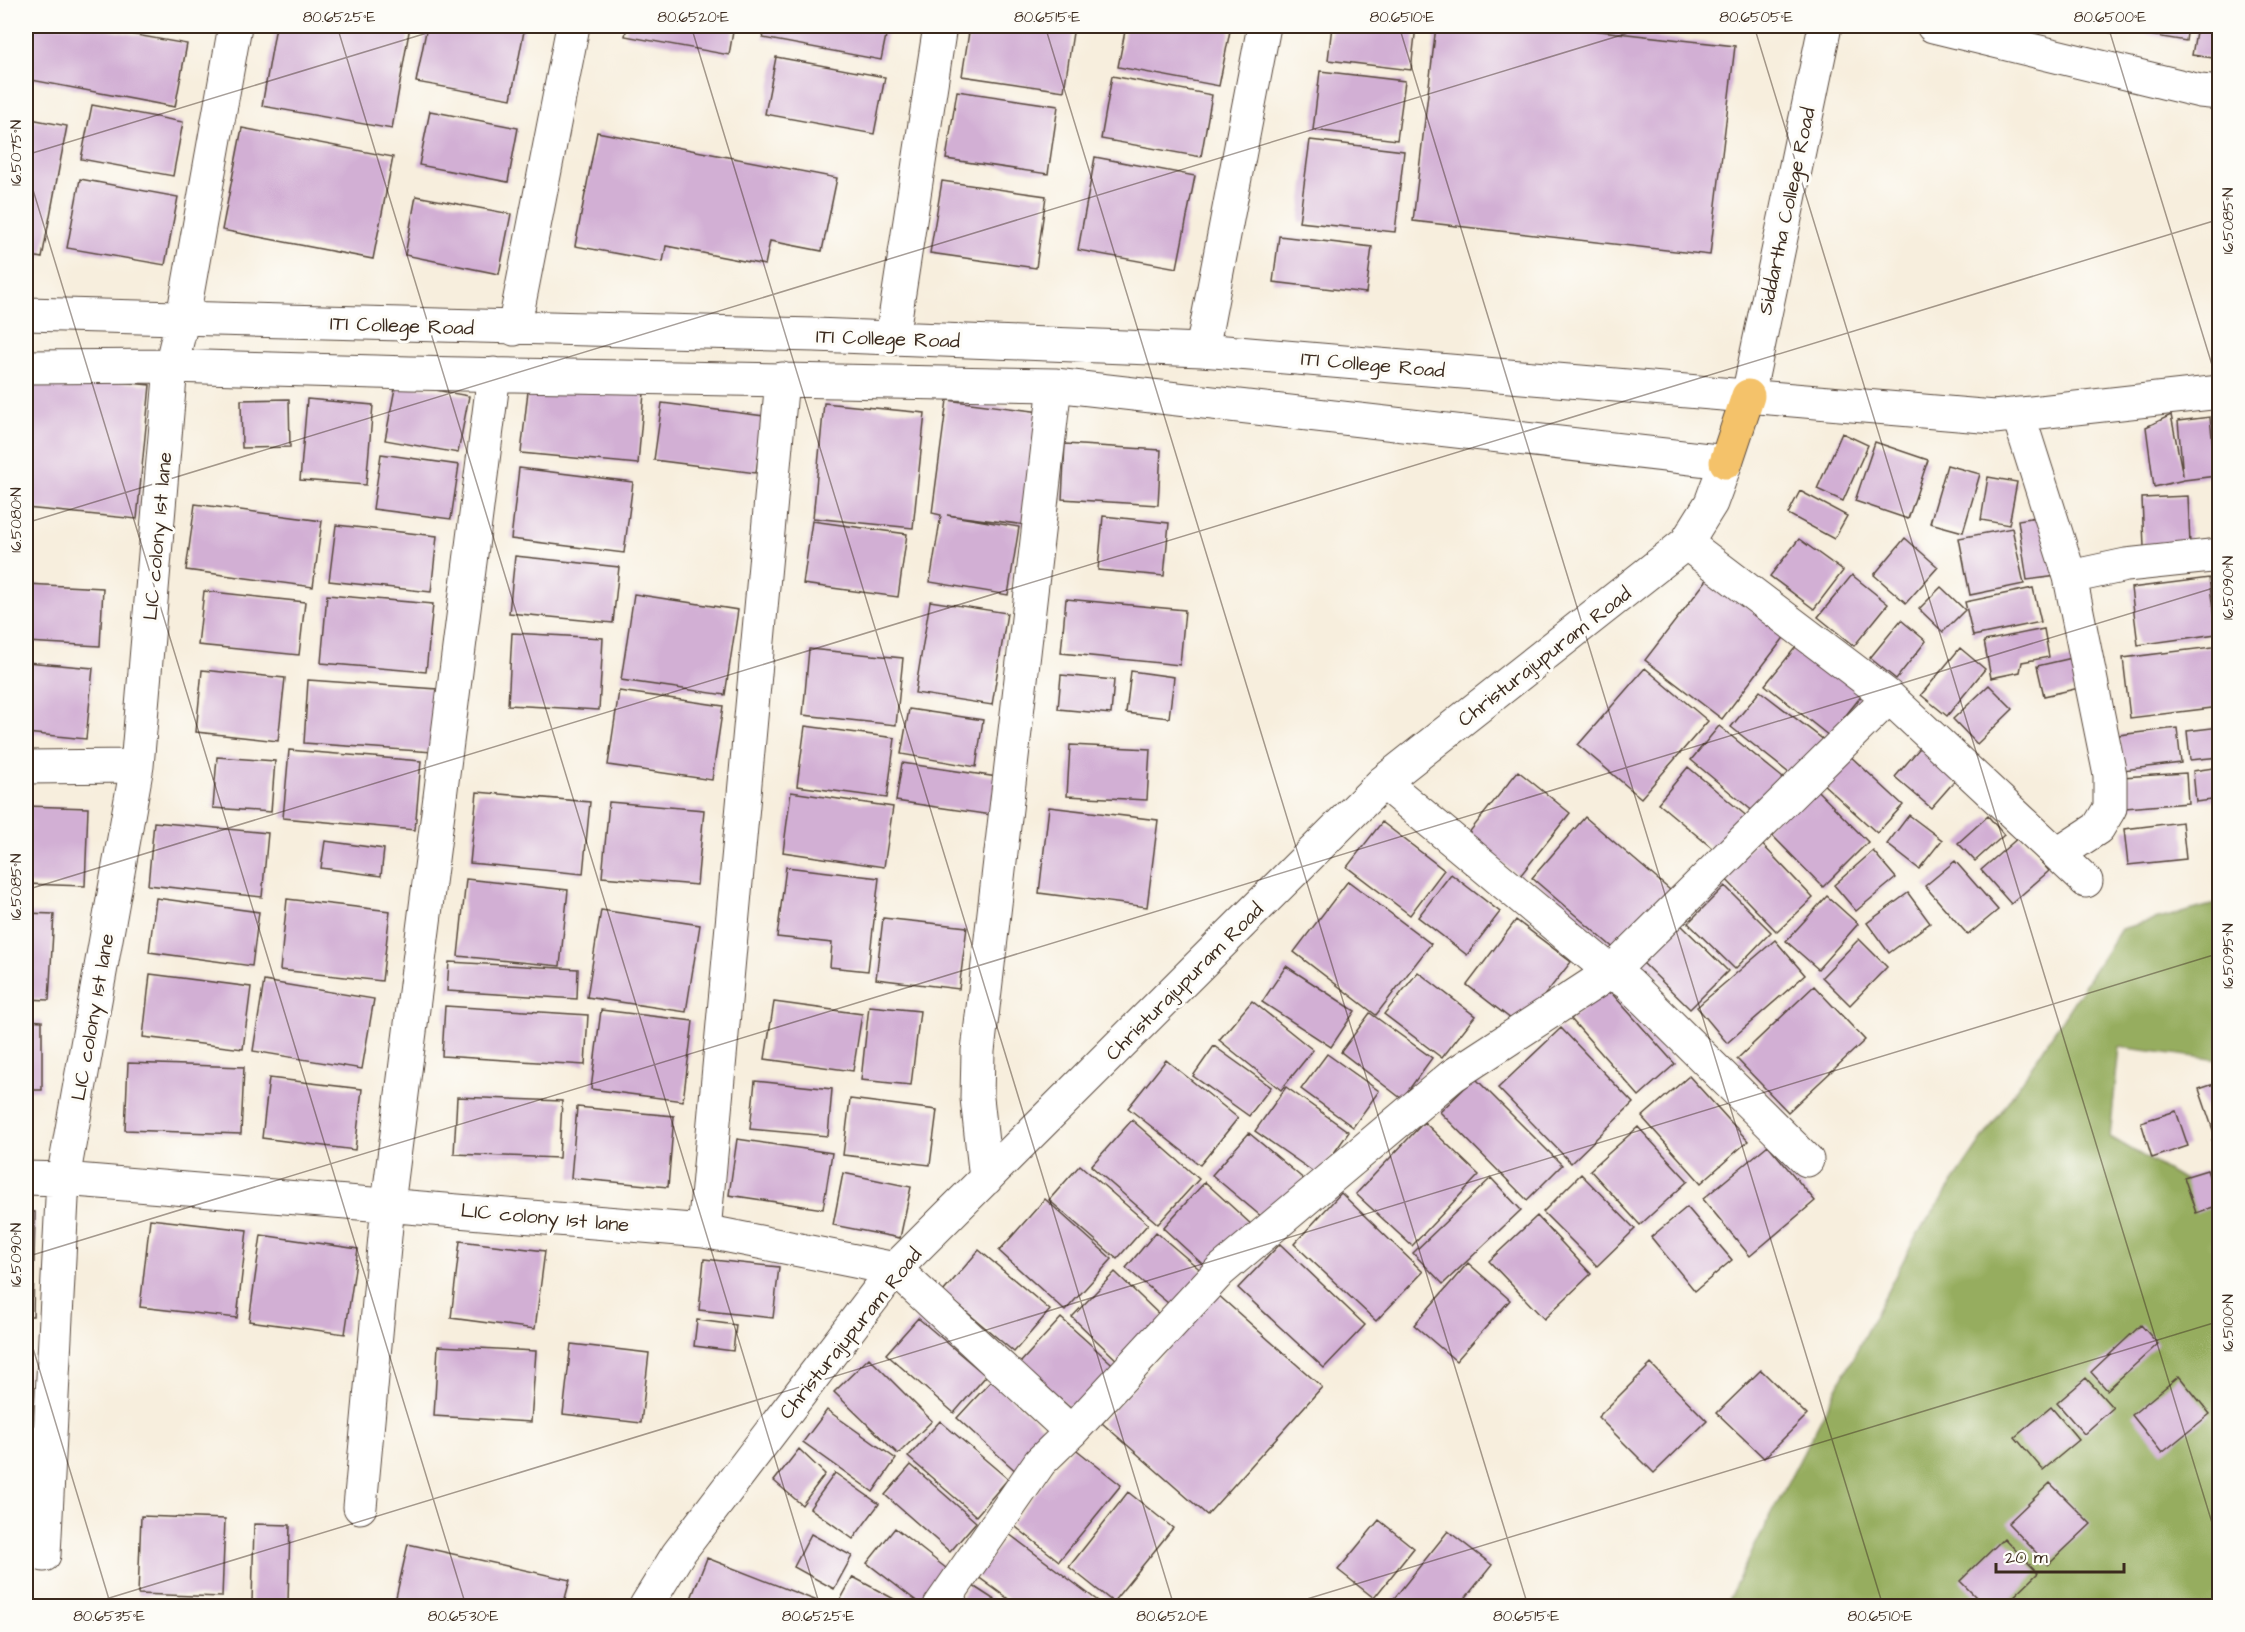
<svg xmlns="http://www.w3.org/2000/svg" width="2245" height="1632" font-family="'Architects Daughter',sans-serif">
  <style>
    .forest { fill: #96ad5f; stroke: #686c3e; stroke-width: 1.5 }
    .building { fill: #d2afd4 }
    .lines { fill: none; stroke-linecap: round; stroke-linejoin: round }
    .minor-casing { stroke: #57473b; stroke-width: 35 }
    .major-casing { stroke: #57473b; stroke-width: 35 }
    .minor { stroke: #fff; stroke-width: 33 }
    .major { stroke: #f4c26a; stroke-width: 33 }
    .ticks { fill: none; stroke: #3b2a1e; stroke-width: 1.5; stroke-opacity: 0.45 }
    .labels { text-anchor: middle; stroke-width: 6; stroke-linejoin: round; paint-order: stroke }
    .street-label { font-size: 20px; fill: #3b2a1e; stroke: #fdfcf7 }
    .neatline { fill: none; stroke: #3b2a1e; stroke-width: 2 }
    .ticks-label { font-size: 15px; text-anchor: middle; fill: #3b2a1e }
  </style>
  <rect width="100%" height="100%" fill="#fdfcf7"/>
  <filter id="ink" filterUnits="userSpaceOnUse"><feTurbulence type="fractalNoise" baseFrequency=".0167" numOctaves="2"/><feDisplacementMap in="SourceGraphic" scale="12" xChannelSelector="R" yChannelSelector="G"/><feConvolveMatrix kernelMatrix="1 2 1 2 8 2 1 2 1" color-interpolation-filters="sRGB"/></filter>
  <filter id="wash" filterUnits="userSpaceOnUse"><feTurbulence type="fractalNoise" baseFrequency=".008" numOctaves="4" result="noise"/><feDisplacementMap in="SourceGraphic" scale="24" xChannelSelector="R" yChannelSelector="G"/><feGaussianBlur stdDeviation="1.35" result="paint"/><feColorMatrix in="noise" values="0 0 0 0 0 0 0 0 0 0 0 0 0 0 0 0 0 1.4 0 .05"/><feComposite in="paint" operator="in"/></filter>
  <g filter="url(#wash)">
    <rect width="100%" height="100%" fill="#f7eedd"/>
    <!-- forest -->
    <path class="forest" d="M2219,903V1060L2119,1047L2110,1137L2219,1200V1606H1725L1758,1540L1915,1238L2024,1078L2121,929Z"/>
    <g id="blocks">
      <!-- building -->
      <path class="building" d="M27,26H86L187,44L175,107L26,79Z
        M276,26H410L392,129L262,106Z
        M427,26H525L511,99L416,82Z
        M627,26H734L729,55L625,36Z
        M766,26H888L881,60L763,38Z
        M970,26H1074L1064,91L962,76Z
        M1126,26H1231L1219,86L1118,67Z
        M1332,26H1416L1411,70L1328,60Z
        M1436,26H1555L1735,46L1710,255L1413,221Z
        M2058,26H2130L2129,35Z
        M2138,26H2188L2186,41L2137,33Z
        M2197,26H2220V59L2192,55Z
        M776,57L885,77L874,134L765,114Z
        M1320,71L1405,81L1397,140L1313,130Z
        M1112,76L1212,95L1201,157L1101,139Z
        M957,91L1058,106L1048,174L946,159Z
        M92,105L183,122L173,176L81,159Z
        M430,111L518,128L508,182L419,165Z
        M26,118L67,126L42,258L26,255Z
        M242,128L393,157L373,259L222,230Z
        M597,132L837,178L822,251L770,241L765,265L666,246L663,262L575,246Z
        M1310,140L1404,151L1395,232L1299,222Z
        M1095,157L1195,176L1177,268L1078,250Z
        M80,179L178,197L165,265L67,248Z
        M942,181L1046,196L1036,268L930,253Z
        M416,196L511,214L499,274L405,255Z
        M1279,236L1372,247L1366,293L1273,282Z
        M26,373L150,385L137,519L26,508Z
        M529,382L644,393L638,464L521,453Z
        M396,383L469,396L458,453L385,440Z
        M289,399L290,447L242,448L241,400Z
        M307,399L373,405L366,485L300,480Z
        M947,400L1041,412L1026,525L947,515L1019,527L1008,595L930,582L941,515L932,513Z
        M662,403L764,416L756,473L654,460Z
        M824,403L925,413L913,528L813,518Z
        M2171,415L2183,476L2178,421L2210,417L2216,476L2184,480L2154,487L2146,427Z
        M1842,433L1868,445L1843,501L1817,489Z
        M1875,442L1928,460L1908,519L1855,501Z
        M1065,444L1161,450L1158,505L1062,499Z
        M381,454L459,465L451,519L373,509Z
        M1947,465L1980,474L1963,532L1930,523Z
        M519,468L633,482L624,553L511,539Z
        M1988,477L2017,482L2009,525L1981,520Z
        M1800,491L1847,516L1834,539L1788,514Z
        M2188,496L2190,545L2144,547L2142,498Z
        M195,504L322,521L313,587L186,570Z
        M2049,515L2057,576L2027,580L2018,520Z
        M1103,516L1169,523L1164,576L1098,570Z
        M812,521L907,534L898,597L803,584Z
        M336,525L437,536L431,592L329,581Z
        M2012,528L2024,584L1970,595L1959,538Z
        M1905,538L1938,567L1906,603L1874,575Z
        M1799,539L1843,571L1814,609L1770,576Z
        M515,556L619,567L613,623L509,613Z
        M1852,575L1888,604L1854,646L1818,617Z
        M1709,577L1786,635L1722,719L1645,660Z
        M2209,578L2216,634L2138,645L2131,588Z
        M26,584L103,588L100,646L26,642Z
        M1941,587L1965,610L1943,632L1919,609Z
        M2033,588L2041,622L1973,636L1965,602Z
        M204,591L305,602L299,655L198,645Z
        M634,594L738,610L725,695L621,680Z
        M327,595L433,604L426,672L321,663Z
        M1066,599L1185,610L1180,665L1061,653Z
        M930,601L1007,613L992,705L915,693Z
        M1901,620L1926,641L1896,679L1870,658Z
        M2044,629L2049,657L2022,662L2020,672L1991,678L1984,641Z
        M512,633L603,638L599,710L508,705Z
        M1799,643L1863,694L1829,736L1765,685Z
        M2220,646V707L2130,718L2123,658Z
        M1960,648L1985,669L1947,716L1921,695Z
        M809,649L903,658L896,725L803,715Z
        M2081,656L2088,686L2044,696L2037,666Z
        M26,662L93,668L86,739L26,733Z
        M1645,668L1708,721L1641,798L1578,745Z
        M202,670L285,678L278,741L196,732Z
        M1131,671L1174,677L1169,718L1126,713Z
        M1061,675L1114,680L1111,714L1058,709Z
        M308,680L437,689L433,752L304,743Z
        M1989,685L2013,709L1977,744L1953,719Z
        M619,691L723,706L712,780L608,765Z
        M1760,691L1829,744L1799,781L1731,727Z
        M909,709L983,720L976,767L901,754Z
        M805,726L895,738L887,798L797,786Z
        M1719,726L1783,778L1755,813L1691,760Z
        M2220,727V757L2190,760L2187,731Z
        M2177,728L2181,763L2123,770L2119,735Z
        M1924,743L1960,775L1931,808L1895,777Z
        M1070,745L1150,749L1147,800L1067,796Z
        M289,750L421,761L415,830L283,818Z
        M1848,754L1903,805L1877,833L1822,783Z
        M217,757L275,761L271,812L213,808Z
        M902,763L1004,778L998,816L896,801Z
        M1688,767L1749,818L1718,853L1658,803Z
        M2220,767V799L2196,802L2193,771Z
        M1518,771L1570,813L1520,876L1467,835Z
        M2186,773L2188,803L2125,808L2122,777Z
        M1810,783L1868,842L1823,887L1765,828Z
        M477,792L590,802L583,874L470,863Z
        M791,792L893,807L884,867L783,852Z
        M609,802L704,810L697,885L602,877Z
        M26,806L88,808L85,886L26,884Z
        M1049,807L1158,820L1147,907L1039,893Z
        M1909,815L1942,840L1919,869L1887,844Z
        M1988,816L2004,835L1975,861L1958,843Z
        M1585,817L1670,890L1617,951L1532,878Z
        M154,822L268,833L262,897L148,885Z
        M1382,822L1444,870L1410,915L1347,867Z
        M2182,822L2186,859L2128,865L2124,829Z
        M2019,837L2049,871L2011,904L1981,870Z
        M1758,840L1813,898L1777,932L1721,874Z
        M325,841L384,849L381,876L321,868Z
        M1873,851L1896,878L1856,911L1834,885Z
        M1955,861L1998,910L1968,935L1925,886Z
        M786,867L879,878L868,971L830,967L832,943L777,937Z
        M1451,874L1500,912L1467,955L1418,917Z
        M466,879L568,890L560,966L458,956Z
        M1348,881L1431,944L1376,1015L1294,952Z
        M1725,886L1771,932L1735,969L1688,923Z
        M1908,893L1930,923L1889,953L1867,923Z
        M1827,896L1858,924L1818,969L1786,941Z
        M156,898L259,912L252,966L149,952Z
        M287,899L390,911L382,981L280,970Z
        M601,910L700,925L686,1012L587,997Z
        M26,913L54,914L49,1000L26,999Z
        M883,918L967,927L959,989L876,979Z
        M1516,920L1571,962L1520,1026L1467,985Z
        M1679,923L1728,971L1690,1009L1641,961Z
        M1859,939L1887,967L1850,1005L1822,977Z
        M1775,940L1805,975L1727,1043L1697,1007Z
        M449,962L578,969L577,999L447,991Z
        M1286,966L1355,1011L1331,1047L1262,1002Z
        M1418,972L1475,1016L1442,1058L1384,1014Z
        M150,974L251,987L243,1049L143,1037Z
        M264,981L374,999L362,1069L253,1051Z
        M1814,986L1865,1040L1788,1112L1737,1059Z
        M1607,988L1675,1064L1639,1096L1571,1019Z
        M1252,1001L1313,1050L1281,1090L1219,1040Z
        M774,1002L862,1014L853,1071L765,1059Z
        M445,1006L588,1015L585,1065L442,1056Z
        M869,1006L920,1011L911,1085L861,1080Z
        M601,1010L693,1021L683,1101L591,1089Z
        M1370,1013L1432,1058L1402,1099L1341,1052Z
        M26,1020L42,1021V1090H26Z
        M1561,1028L1633,1103L1571,1163L1498,1088Z
        M1214,1046L1271,1087L1249,1116L1193,1076Z
        M1327,1054L1379,1091L1353,1127L1301,1089Z
        M1166,1060L1238,1118L1200,1165L1128,1108Z
        M128,1063L244,1067L241,1134L125,1130Z
        M1689,1076L1748,1141L1701,1183L1642,1117Z
        M269,1078L362,1089L355,1150L262,1138Z
        M1475,1078L1562,1165L1527,1200L1440,1112Z
        M755,1081L832,1089L828,1136L750,1129Z
        M2220,1082V1132L2214,1133L2199,1089Z
        M1286,1087L1349,1132L1318,1175L1255,1131Z
        M457,1097L562,1101L559,1158L454,1154Z
        M850,1099L937,1110L930,1165L843,1155Z
        M577,1107L674,1116L668,1187L571,1178Z
        M2176,1111L2188,1146L2152,1158L2141,1122Z
        M1132,1120L1199,1179L1158,1224L1091,1166Z
        M1424,1122L1479,1175L1412,1246L1356,1194Z
        M1638,1127L1688,1181L1640,1225L1590,1170Z
        M1249,1133L1306,1181L1269,1223L1212,1175Z
        M2220,1138V1165H2219L2212,1140Z
        M737,1139L832,1153L823,1209L729,1195Z
        M1768,1145L1815,1201L1750,1256L1703,1199Z
        M1080,1165L1148,1224L1117,1259L1049,1200Z
        M2207,1170L2219,1205L2196,1213L2184,1177Z
        M843,1173L911,1187L900,1238L833,1225Z
        M1581,1174L1635,1229L1597,1266L1543,1212Z
        M1491,1178L1521,1210L1443,1284L1413,1253Z
        M1205,1182L1253,1226L1211,1272L1163,1228Z
        M1341,1193L1423,1272L1376,1321L1294,1244Z
        M1045,1199L1112,1259L1065,1311L999,1251Z
        M1687,1207L1732,1260L1695,1291L1651,1237Z
        M26,1211L35,1212L33,1316H26Z
        M1537,1216L1591,1274L1544,1319L1489,1261Z
        M150,1219L247,1230L237,1318L140,1307Z
        M1156,1232L1204,1273L1174,1308L1126,1268Z
        M261,1235L358,1249L345,1334L249,1321Z
        M460,1241L545,1251L535,1329L451,1318Z
        M1280,1244L1365,1325L1324,1368L1238,1288Z
        M979,1250L1050,1310L1014,1352L943,1292Z
        M704,1259L779,1267L773,1318L699,1310Z
        M1468,1263L1510,1300L1456,1361L1414,1325Z
        M1115,1272L1165,1320L1122,1365L1072,1317Z
        M1217,1294L1322,1387L1207,1515L1102,1423Z
        M918,1318L986,1376L954,1413L886,1354Z
        M1061,1318L1119,1370L1078,1415L1020,1363Z
        M697,1320L736,1325L733,1351L694,1346Z
        M2141,1325L2158,1344L2107,1390L2091,1372Z
        M26,1341H28V1379H26Z
        M571,1344L649,1353L641,1423L563,1414Z
        M438,1346L536,1351L531,1422L434,1416Z
        M869,1358L932,1421L898,1454L834,1392Z
        M1651,1364L1707,1421L1654,1473L1598,1417Z
        M1761,1370L1807,1415L1764,1458L1717,1413Z
        M2179,1376L2210,1414L2162,1453L2132,1415Z
        M2086,1378L2113,1408L2084,1434L2057,1403Z
        M991,1381L1053,1436L1019,1474L957,1418Z
        M2051,1407L2079,1440L2043,1470L2015,1437Z
        M827,1410L896,1459L873,1492L803,1442Z
        M940,1421L1008,1479L976,1516L908,1457Z
        M1073,1447L1121,1485L1059,1561L1012,1524Z
        M799,1449L825,1474L802,1505L774,1481Z
        M911,1465L976,1522L950,1552L885,1495Z
        M835,1473L879,1504L853,1539L810,1508Z
        M2050,1483L2091,1524L2048,1565L2008,1523Z
        M1128,1492L1173,1528L1113,1602L1069,1567Z
        M141,1516L225,1519L222,1597L138,1594Z
        M1379,1520L1414,1548L1374,1598L1338,1570Z
        M254,1524L290,1525L288,1603H252Z
        M895,1528L951,1572L923,1606L867,1563Z
        M1448,1531L1492,1565L1459,1606H1388Z
        M811,1534L852,1556L834,1589L794,1567Z
        M1009,1534L1098,1601L1093,1606H1018L977,1576Z
        M2004,1538L2038,1573L2004,1606H1985L1960,1581Z
        M408,1544L570,1580L563,1606H394Z
        M707,1558L830,1606H688Z
        M853,1577L907,1606H837Z
        M970,1584L1004,1606H956Z"/>
    </g>
  </g>
  <g filter="url(#ink)">
    <use href="#blocks" fill-opacity="0" stroke="#57473b" stroke-width="1.5"/>
    <g class="lines">
      <!-- minor casing -->
      <g class="minor-casing">
        <path id="minor" d="M235,26L183,317L171,366L137,766L63,1179L704,1231L895,1269L1071,1432
          M1933,26L2200,91L2220,93
          M26,314L815,335L1202,350L1994,417L2220,392
          M514,329L573,26
          M892,338L940,26
          M1202,350L1264,26
          M26,367L171,366L410,373L1055,385L1726,462L1711,503L1686,543L1383,782L895,1269L678,1554L646,1606
          M1748,396L1825,26
          M2018,414L2070,577L2126,565L2220,555
          M1686,543L1889,697
          M26,767L137,766
          M1383,782L1611,972L1629,984L1807,1160
          M2058,854L2098,828L2110,808V775L2070,577
          M26,1178L63,1179L44,1555
          M986,1179L977,1098L978,1051L1055,385
          M704,1231L782,379
          M360,1507L388,1204L494,374
          M940,1606L1040,1462L1071,1432L1220,1271L1452,1076L1611,972L1889,697L2086,881"/>
      </g>
      <!-- major casing -->
      <g class="major-casing">
        <path id="major" d="M1726,462L1748,396"/>
      </g>
      <!-- minor -->
      <use href="#minor" class="minor"/>
      <!-- major -->
      <use href="#major" class="major"/>
    </g>
  </g>
  <!-- ticks -->
  <path class="ticks" d="M337,26L820,1606M691,26L1174,1606M1045,26L1528,1606M1399,26L1883,1606M1754,26L2220,1549M2108,26L2220,391M26,155L450,26M26,167L466,1606M26,523L1651,26M26,890L2220,219M26,1257L2220,586M26,1325L111,1606M83,1606L2220,953M1284,1606L2220,1321"/>
  <g class="labels">
    <!-- street labels -->
    <g class="street-label">
      <text transform="translate(1786 211) rotate(-78)" y="7">Siddartha College Road</text>
      <text transform="translate(402 325) rotate(2)" y="7">ITI College Road</text>
      <text transform="translate(888 338) rotate(2)" y="7">ITI College Road</text>
      <text transform="translate(1373 364) rotate(5)" y="7">ITI College Road</text>
      <text transform="translate(157 536) rotate(-85)" y="7">LIC colony 1st lane</text>
      <text transform="translate(1544 656) rotate(-38)" y="7">Christurajupuram Road</text>
      <text transform="translate(1184 981) rotate(-45)" y="7">Christurajupuram Road</text>
      <text transform="translate(92 1017) rotate(-80)" y="7">LIC colony 1st lane</text>
      <text transform="translate(545 1217) rotate(5)" y="7">LIC colony 1st lane</text>
      <text transform="translate(850 1333) rotate(-51)" y="7">Christurajupuram Road</text>
    </g>
  </g>
  <!-- margin -->
  <rect width="2245" height="1632" fill="none" stroke="#fdfcf7" stroke-width="66"/>
  <!-- scale -->
  <path d="M1996 1563v9h128v-9" fill="none" stroke="#3b2a1e" stroke-width="3"/>
  <text x="2005" y="1563" font-size="18" fill="#3b2a1e" stroke="#fdfcf7" stroke-width="4.5" paint-order="stroke">20 m</text>
  <rect x="33" y="33" width="2179" height="1566" class="neatline"/>
  <g class="ticks-label">
    <text x="339" y="22">80.6525°E</text>
    <text x="693" y="22">80.6520°E</text>
    <text x="1047" y="22">80.6515°E</text>
    <text x="1402" y="22">80.6510°E</text>
    <text x="1756" y="22">80.6505°E</text>
    <text x="2110" y="22">80.6500°E</text>
    <text transform="translate(16 153) rotate(-90)" y="5">16.5075°N</text>
    <text transform="translate(2228 221) rotate(-90)" y="5">16.5085°N</text>
    <text transform="translate(16 520) rotate(-90)" y="5">16.5080°N</text>
    <text transform="translate(2228 588) rotate(-90)" y="5">16.5090°N</text>
    <text transform="translate(16 887) rotate(-90)" y="5">16.5085°N</text>
    <text transform="translate(2228 956) rotate(-90)" y="5">16.5095°N</text>
    <text transform="translate(16 1255) rotate(-90)" y="5">16.5090°N</text>
    <text transform="translate(2228 1323) rotate(-90)" y="5">16.5100°N</text>
    <text x="109" y="1621">80.6535°E</text>
    <text x="463" y="1621">80.6530°E</text>
    <text x="818" y="1621">80.6525°E</text>
    <text x="1172" y="1621">80.6520°E</text>
    <text x="1526" y="1621">80.6515°E</text>
    <text x="1880" y="1621">80.6510°E</text>
  </g>
</svg>
